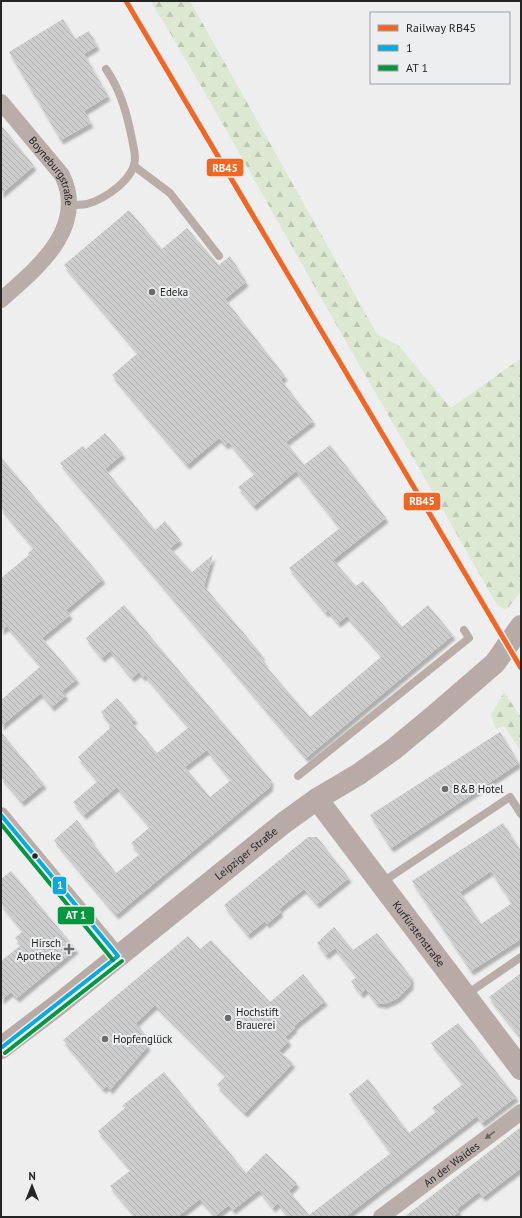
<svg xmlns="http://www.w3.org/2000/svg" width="522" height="1218" font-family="'PT Sans',sans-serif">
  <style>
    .forest { fill: url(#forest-firs) }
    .building { fill: url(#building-back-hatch); fill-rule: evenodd; filter: url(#shadow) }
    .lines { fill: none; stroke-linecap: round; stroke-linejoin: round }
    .service { stroke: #b8ada8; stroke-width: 8 }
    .minor { stroke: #b8ada8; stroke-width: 16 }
    .secondary { stroke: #b7aaa7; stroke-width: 22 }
    .bus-1-casing { stroke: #edeef0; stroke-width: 7 }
    .bus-2-casing { stroke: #edeef0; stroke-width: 7 }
    .bus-1 { stroke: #05aae1; stroke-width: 4 }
    .bus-2 { stroke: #059641; stroke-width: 4 }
    .rail-1-casing { stroke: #edeef0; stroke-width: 8 }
    .rail-1 { stroke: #f26522; stroke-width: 5 }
    .oneway { fill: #676260 }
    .poi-dot { fill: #6b6b6c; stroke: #edeef0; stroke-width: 1.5 }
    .bus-dot { fill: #242425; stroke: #edeef0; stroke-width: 1.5 }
    .labels { text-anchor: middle; stroke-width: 4; stroke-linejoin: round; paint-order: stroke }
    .street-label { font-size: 11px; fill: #242425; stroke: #edeef0 }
    .poi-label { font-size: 11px; fill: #242425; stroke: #edeef0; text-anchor: start }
    .line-badge { stroke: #edeef0; stroke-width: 1.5 }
    .badge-label { font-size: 11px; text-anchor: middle; font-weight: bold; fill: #fff }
  </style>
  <defs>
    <pattern id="forest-firs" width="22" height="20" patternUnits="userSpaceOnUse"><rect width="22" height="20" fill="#dce8d2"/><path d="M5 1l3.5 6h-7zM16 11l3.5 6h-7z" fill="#bdc7b4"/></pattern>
    <pattern id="building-back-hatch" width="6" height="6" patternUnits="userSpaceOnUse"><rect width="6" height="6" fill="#cdcdcd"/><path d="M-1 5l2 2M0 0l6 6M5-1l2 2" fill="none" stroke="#b0b0b0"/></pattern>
    <filter id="shadow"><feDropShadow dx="2.5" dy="4.5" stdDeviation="1" flood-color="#0004"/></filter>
  </defs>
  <rect width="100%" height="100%" fill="#eeeeef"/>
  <!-- forest -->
  <path class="forest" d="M151,1H190L377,334L398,345L451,408L520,359L521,346V592L506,610L497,605C451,523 403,441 356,359C287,240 222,119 151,1Z
    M504,692L521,717V751L504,726L496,729L491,715Z"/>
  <!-- building -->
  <path class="building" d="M63,19L75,39L89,31L97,46L84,54L108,96L84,111L91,123L61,140L9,52Z
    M1,125L34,166L1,194Z
    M129,210L162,249L187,228L219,265L230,256L246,282L225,299L285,376L281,380L313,421L286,442L304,465L330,445L386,518L333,560L356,586L363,581L402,627L428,605L453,635L306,758L60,463L83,446L86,449L105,433L123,454L105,469L155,530L165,521L180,540L170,548L192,572L213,555L204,586L262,655L261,657L266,664L265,665L310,717L382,656L347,616L338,623L328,611L326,613L289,568L340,528L296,471L254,506L238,487L255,474L229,442L226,445L219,438L187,465L112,375L138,353L64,265Z
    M1,457L103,579L66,610L70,615L42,638L77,679L62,691L66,695L52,707L41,693L1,726V700L41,666L7,626L1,631V578L29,555L28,553L34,548L1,508Z
    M124,605L271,780L270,787L116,915L54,840L77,820L93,841L92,842L116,873L140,854L131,843L150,827L117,787L84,815L73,802L98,781L78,757L110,728L109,726L111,725L101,712L117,698L135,719L131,722L157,753L189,727L145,675L143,677L139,672L132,678L110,651L102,658L86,638ZM207,750L231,780L210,797L185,767Z
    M1,732L44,784L22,802L1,777Z
    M500,732L519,763L391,848L370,815Z
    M503,823L521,851V939L471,971L412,881ZM491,871L512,903L481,924L460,892Z
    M308,837H317L349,878L317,904L304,889L279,909L281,912L267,924L265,921L248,935L224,905Z
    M11,871L76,949L17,998L11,992L1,1000V961L21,945L15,938L23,931L1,904V879Z
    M334,927L353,950L377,933L411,977V985L398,998L385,1004L376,1003L366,989L361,994L351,981L357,977L335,948L326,955L317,943Z
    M188,936L200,949L211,940L270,1002L303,974L325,1001L294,1026L295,1028L285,1037L289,1041L279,1051L293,1063L245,1113L217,1085L226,1075L155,1005L136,1023L147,1037L144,1041L148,1046L110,1090L107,1086L103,1089L63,1040Z
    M521,973V1038L489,997Z
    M458,1023L516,1097L482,1123L477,1116L345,1217H288L278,1203L273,1208L259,1190L233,1210L229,1205L215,1216L200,1199L177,1217H136L110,1186L131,1170L98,1131L125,1108L122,1106L164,1072L246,1173L266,1153L297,1183L289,1191L309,1215L391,1153L349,1094L368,1079L409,1133L436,1112L432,1108L463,1084L431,1043Z
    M521,1127V1168L483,1197L479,1192L457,1209L459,1212L452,1217H404Z"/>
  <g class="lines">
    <!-- service -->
    <path class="service" d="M134,166L170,193L219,256
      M69,205C75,205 81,205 87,204C105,199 135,179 135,158C135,152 133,145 132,139C127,114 121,91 106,69
      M298,776L469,638L464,630
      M381,883L510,797L521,814
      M467,994L521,957"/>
    <!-- minor -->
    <g class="minor">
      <path id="s1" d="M1,102L62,175C88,228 36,269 1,300"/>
      <path d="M1,815L118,956"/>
      <path id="s2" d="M381,1217L521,1112"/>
    </g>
    <!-- secondary -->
    <g class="secondary">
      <path id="s3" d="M317,799L521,1069"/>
      <path id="s4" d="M1,1048L59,1004L285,822L317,799L359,774L394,749L435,715L495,663L521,626"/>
    </g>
    <!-- bus-1 casing -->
    <g class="bus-1-casing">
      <path id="bus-1" d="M1,815L118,956
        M1,1048L118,956"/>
    </g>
    <!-- bus-2 casing -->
    <g class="bus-2-casing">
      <path id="bus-2" d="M1,824L113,960
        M5,1053L122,961"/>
    </g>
    <!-- bus-1 -->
    <use href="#bus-1" class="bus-1"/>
    <!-- bus-2 -->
    <use href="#bus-2" class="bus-2"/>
    <!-- rail-1 casing -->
    <g class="rail-1-casing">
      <path id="rail-1" d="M126,1L521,668"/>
    </g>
    <!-- rail-1 -->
    <use href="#rail-1" class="rail-1"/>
  </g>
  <!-- one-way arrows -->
  <defs><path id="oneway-solid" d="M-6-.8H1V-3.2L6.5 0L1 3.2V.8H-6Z"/></defs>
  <use class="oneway" href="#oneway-solid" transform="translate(490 1135) rotate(143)"/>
  <!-- markers -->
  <g class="poi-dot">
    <circle cx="152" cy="292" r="4"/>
    <circle cx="445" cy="789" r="4"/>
    <path d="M67 943h4v4h4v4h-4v4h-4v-4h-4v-4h4z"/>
    <circle cx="228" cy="1018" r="4"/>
    <circle cx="105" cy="1039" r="4"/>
  </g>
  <circle class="bus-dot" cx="35" cy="856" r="3.5"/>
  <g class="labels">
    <!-- street labels -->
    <g class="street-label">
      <text dy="4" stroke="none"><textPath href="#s1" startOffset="87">Boyneburgstraße</textPath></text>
      <text dy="4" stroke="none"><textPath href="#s4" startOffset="313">Leipziger Straße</textPath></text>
      <text dy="4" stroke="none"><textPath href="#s3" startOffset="169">Kurfürstenstraße</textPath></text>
      <text dy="4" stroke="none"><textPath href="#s2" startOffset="88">An der Waides</textPath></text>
    </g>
    <!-- poi labels -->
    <g class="poi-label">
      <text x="160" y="296">Edeka</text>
      <text x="453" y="793">B&amp;B Hotel</text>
      <text x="61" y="947" text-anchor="end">Hirsch<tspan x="61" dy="13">Apotheke</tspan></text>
      <text x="236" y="1016">Hochstift<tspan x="236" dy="13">Brauerei</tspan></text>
      <text x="113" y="1043">Hopfenglück</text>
    </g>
  </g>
  <g class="line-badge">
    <rect x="206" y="158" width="38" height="19" rx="4" fill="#f26522"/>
    <rect x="403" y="492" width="38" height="19" rx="4" fill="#f26522"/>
    <rect x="52" y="876" width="15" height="19" rx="4" fill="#05aae1"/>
    <rect x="57" y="906" width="38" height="19" rx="4" fill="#059641"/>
  </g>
  <g class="badge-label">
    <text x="225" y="172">RB45</text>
    <text x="422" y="505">RB45</text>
    <text x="60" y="889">1</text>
    <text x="76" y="919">AT 1</text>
  </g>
  <!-- border -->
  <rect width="522" height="1218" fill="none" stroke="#242425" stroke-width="4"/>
  <!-- legend -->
  <rect x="370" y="12" width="140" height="72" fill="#edeef0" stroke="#9d9d9f"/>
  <rect x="378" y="25" width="20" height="6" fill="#f26522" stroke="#9d9d9f"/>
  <text x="406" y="32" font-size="12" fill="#242425">Railway RB45</text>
  <rect x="378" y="45" width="20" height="6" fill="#05aae1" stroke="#9d9d9f"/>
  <text x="406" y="52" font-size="12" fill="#242425">1</text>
  <rect x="378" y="65" width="20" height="6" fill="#059641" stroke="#9d9d9f"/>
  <text x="406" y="72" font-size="12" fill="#242425">AT 1</text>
  <!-- north arrow -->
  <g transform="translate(32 1186)" stroke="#edeef0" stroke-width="3" paint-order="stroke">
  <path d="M0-3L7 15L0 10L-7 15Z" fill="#242425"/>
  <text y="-6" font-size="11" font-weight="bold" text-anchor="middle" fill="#242425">N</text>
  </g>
</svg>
